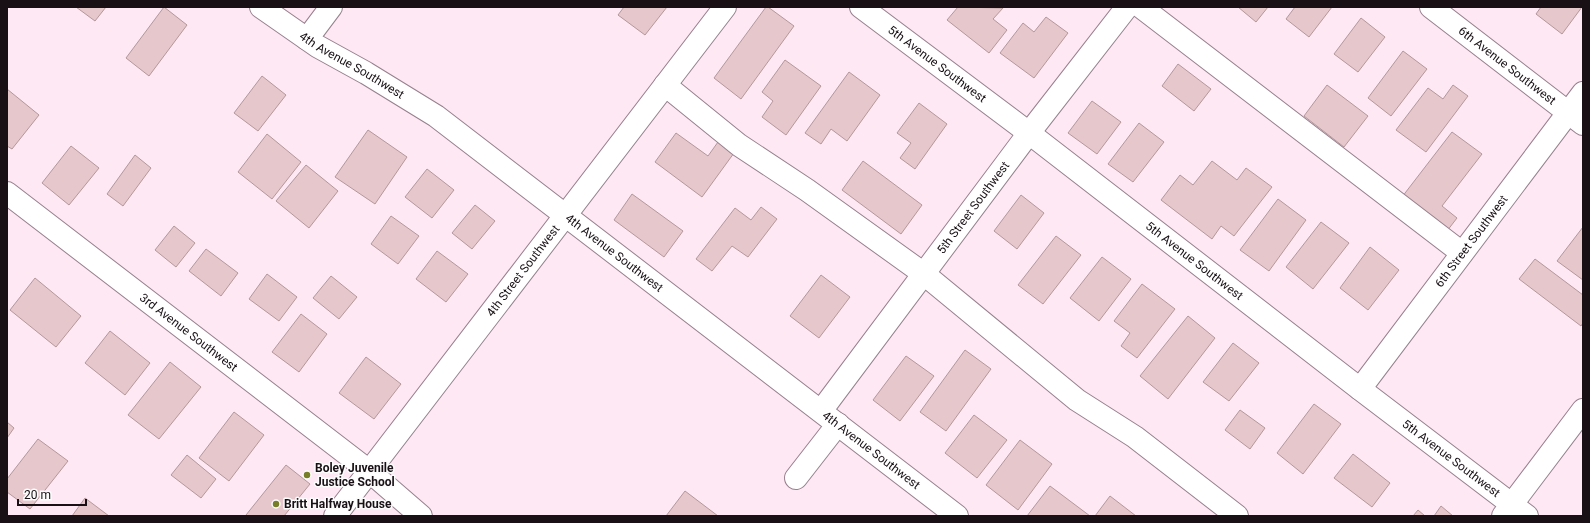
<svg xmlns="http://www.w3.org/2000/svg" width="1590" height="523" font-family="Roboto,sans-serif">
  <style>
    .building { fill: #e6c7cc; stroke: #b4979b }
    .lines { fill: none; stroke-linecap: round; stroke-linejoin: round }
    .minor-casing { stroke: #97808d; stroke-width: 24 }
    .minor { stroke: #fff; stroke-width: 22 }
    .poi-dot { fill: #787d27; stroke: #fcfcfc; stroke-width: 1.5 }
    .labels { text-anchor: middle; stroke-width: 3; stroke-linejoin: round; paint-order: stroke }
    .street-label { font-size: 12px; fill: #181015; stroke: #fcfcfc }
    .poi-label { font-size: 12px; font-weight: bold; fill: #181015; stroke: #fcfcfc; text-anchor: start }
  </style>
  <rect width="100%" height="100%" fill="#fde8f4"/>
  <!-- building -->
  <path class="building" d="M76,7H106L95,21Z
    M164,7L187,25L149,76L126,58Z
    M624,7H667L645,35L618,15Z
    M766,7H768L794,26L741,99L714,78Z
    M958,7L1003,8L993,19L1007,30L989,53L947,20Z
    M1238,7H1268L1256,22Z
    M1295,7H1332L1309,37L1286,19Z
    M1541,7H1582L1562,34L1536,14Z
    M1046,17L1068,33L1034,78L1000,53L1023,23L1034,32Z
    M1361,18L1385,37L1358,72L1334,54Z
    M1403,51L1427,69L1391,116L1368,98Z
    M785,60L821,86L786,135L762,117L773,101L762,92Z
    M1178,64L1211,89L1194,111L1162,86Z
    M849,72L880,95L847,141L831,129L821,144L805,133Z
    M262,76L286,95L258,131L234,113Z
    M1327,85L1368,116L1344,147L1304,116Z
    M1453,85L1468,96L1426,152L1396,130L1428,88L1443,99Z
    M7,89L39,115L12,149L7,146Z
    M1092,101L1121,122L1097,154L1068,133Z
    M919,103L947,124L915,169L900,158L911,143L897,133Z
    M1139,123L1164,142L1133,182L1108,164Z
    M368,130L407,157L375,204L335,177Z
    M1452,132L1482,154L1442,206L1457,218L1447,231L1402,197Z
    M676,133L708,156L718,142L734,153L702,197L655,162Z
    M267,134L301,162L272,199L238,172Z
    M71,146L99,168L69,205L42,183Z
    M135,155L151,168L123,206L107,194Z
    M863,161L922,205L901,234L842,190Z
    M1212,161L1237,180L1246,168L1272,187L1234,236L1221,226L1212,239L1161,200L1180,175L1193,185Z
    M306,165L338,191L309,228L276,201Z
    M427,169L454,190L432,218L405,197Z
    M632,194L683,231L664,257L614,220Z
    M1021,195L1044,213L1017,249L994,231Z
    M1278,199L1306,220L1269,271L1240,250Z
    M475,205L495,221L472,249L452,233Z
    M761,207L777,219L748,257L732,246L712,271L696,259L735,208L751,220Z
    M391,216L419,236L398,264L371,244Z
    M1321,222L1349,243L1313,289L1286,267Z
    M174,226L195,243L176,267L155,250Z
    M1583,227V280L1557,261Z
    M1056,236L1081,255L1043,304L1018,285Z
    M1370,247L1399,270L1368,310L1340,288Z
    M206,249L238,273L221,296L189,271Z
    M437,251L468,274L446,302L416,279Z
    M1102,257L1131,279L1099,321L1070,298Z
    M1535,259L1583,295V323L1581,326L1519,279Z
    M267,274L297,297L279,321L249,299Z
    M821,275L850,297L819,338L790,316Z
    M331,276L357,297L339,319L313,298Z
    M35,278L81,316L56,347L10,310Z
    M1142,284L1175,309L1137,358L1121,346L1130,333L1114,321Z
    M301,314L327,334L299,372L272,352Z
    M1188,316L1215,338L1168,399L1140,376Z
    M110,331L150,363L125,395L85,363Z
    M1233,343L1259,363L1229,401L1203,382Z
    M965,350L991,369L946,431L920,412Z
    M906,356L934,376L900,421L873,400Z
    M366,357L401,384L374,419L339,393Z
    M170,362L201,387L159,439L128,415Z
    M1314,404L1341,424L1303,474L1277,453Z
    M1240,410L1265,428L1250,449L1225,430Z
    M234,412L264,435L229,481L199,458Z
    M974,415L1007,440L977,478L945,453Z
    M7,422L14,428L7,438Z
    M38,439L68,461L30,509L7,492V479Z
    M1020,440L1052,464L1018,510L986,485Z
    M1353,454L1390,483L1372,507L1334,478Z
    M187,455L216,479L201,498L171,475Z
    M286,465L310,484L284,516H248L246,515Z
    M1050,486L1090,516H1027Z
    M685,491L718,516H666Z
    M1110,496L1136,516H1095Z
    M85,498L109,516H72Z
    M1441,506L1453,516H1434Z
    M1418,510L1425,516H1413Z"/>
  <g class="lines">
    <!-- minor casing -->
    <g class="minor-casing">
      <g id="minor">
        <path id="s1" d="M261,7L317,46L366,73L436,116L957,516"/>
        <path id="s2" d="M861,7L1029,133L1360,389L1527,516"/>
        <path d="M1141,7L1462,253"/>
        <path id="s3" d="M1431,7L1583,124"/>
        <path d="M307,39L331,7"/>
        <path d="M665,85L739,145L807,190L924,274L1077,400L1135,437L1237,516"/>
        <path id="s4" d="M7,193L369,471L421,516"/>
        <path id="s5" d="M1360,389L1583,93"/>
        <path id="s6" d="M821,411L1029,133L1127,7"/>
        <path d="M796,478L838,424"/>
        <path id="s7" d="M335,516L725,7"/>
        <path d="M1503,516L1583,410"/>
      </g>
    </g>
    <!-- minor -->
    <use href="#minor" class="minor"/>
  </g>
  <!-- markers -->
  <g class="poi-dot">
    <circle cx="307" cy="475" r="4"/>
    <circle cx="276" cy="504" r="4"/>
  </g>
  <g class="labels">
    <!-- street labels -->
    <g class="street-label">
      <text dy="4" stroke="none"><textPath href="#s2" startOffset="95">5th Avenue Southwest</textPath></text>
      <text dy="4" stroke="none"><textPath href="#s1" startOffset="108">4th Avenue Southwest</textPath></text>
      <text dy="4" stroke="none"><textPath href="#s3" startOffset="96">6th Avenue Southwest</textPath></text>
      <text dy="4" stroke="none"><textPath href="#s6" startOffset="254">5th Street Southwest</textPath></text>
      <text dy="4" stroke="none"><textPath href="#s5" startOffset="185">6th Street Southwest</textPath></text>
      <text dy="4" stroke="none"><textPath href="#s1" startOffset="431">4th Avenue Southwest</textPath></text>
      <text dy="4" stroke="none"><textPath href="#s2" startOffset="419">5th Avenue Southwest</textPath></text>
      <text dy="4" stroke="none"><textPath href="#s7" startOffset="309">4th Street Southwest</textPath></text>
      <text dy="4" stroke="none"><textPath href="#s4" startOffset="229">3rd Avenue Southwest</textPath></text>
      <text dy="4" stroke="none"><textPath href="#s1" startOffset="755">4th Avenue Southwest</textPath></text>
      <text dy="4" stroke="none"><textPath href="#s2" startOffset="743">5th Avenue Southwest</textPath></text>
    </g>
    <!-- poi labels -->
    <g class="poi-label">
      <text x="315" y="472">Boley Juvenile<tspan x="315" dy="14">Justice School</tspan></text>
      <text x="284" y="508">Britt Halfway House</text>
    </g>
  </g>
  <!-- border -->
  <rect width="1590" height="523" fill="none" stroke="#181015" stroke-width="16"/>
  <!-- scale -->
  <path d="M18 499v6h68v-6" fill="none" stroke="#181015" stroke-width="2"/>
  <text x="24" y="499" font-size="12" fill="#181015" stroke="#fcfcfc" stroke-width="3" paint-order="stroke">20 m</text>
</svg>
